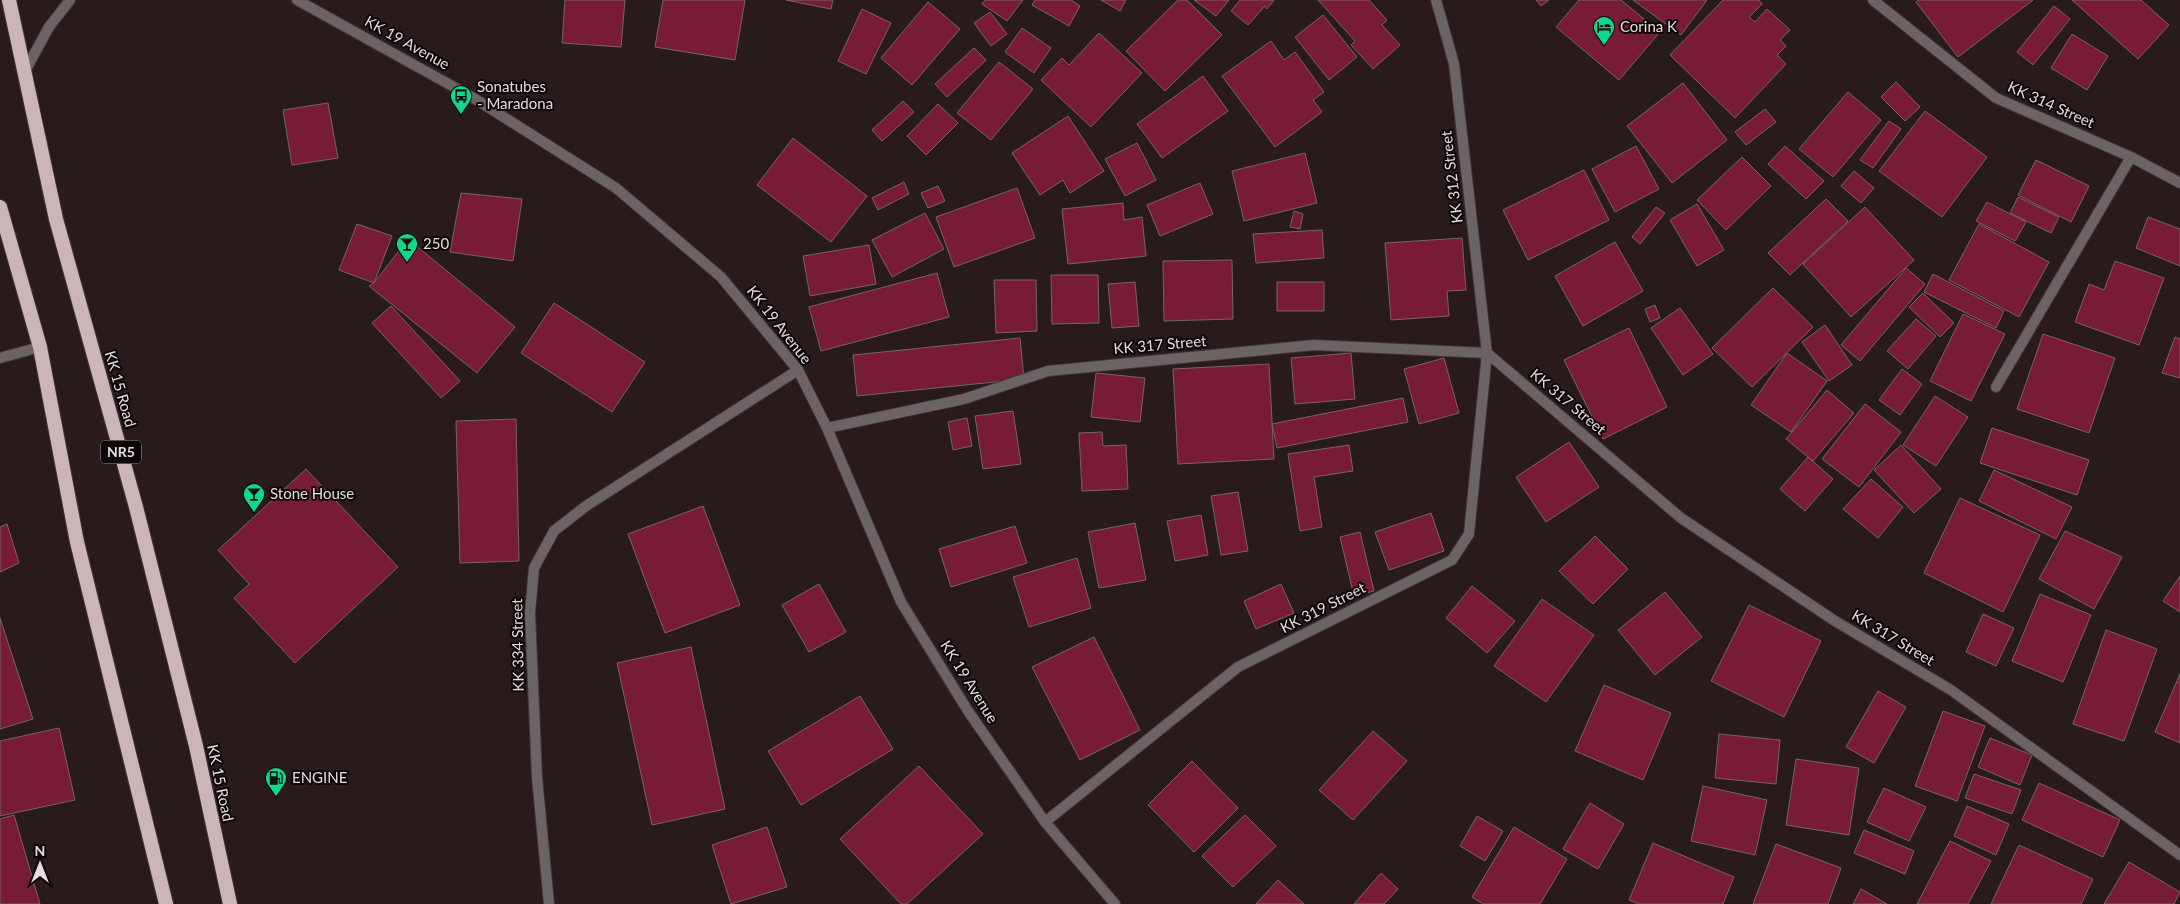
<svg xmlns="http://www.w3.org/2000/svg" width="2180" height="904" font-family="Lato,sans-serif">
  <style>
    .building { fill: #771b36; stroke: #776467 }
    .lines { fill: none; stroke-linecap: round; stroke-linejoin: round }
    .service-casing { stroke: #433537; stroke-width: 12 }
    .minor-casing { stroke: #433537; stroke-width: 12 }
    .tertiary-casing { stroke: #433537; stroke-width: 12 }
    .trunk-casing { stroke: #433537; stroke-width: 16 }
    .service { stroke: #6c6364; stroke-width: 10 }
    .minor { stroke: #6c6364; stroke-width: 10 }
    .tertiary { stroke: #6c6364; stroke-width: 10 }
    .trunk { stroke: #cab6b9; stroke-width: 14 }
    .labels { text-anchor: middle; stroke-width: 4; stroke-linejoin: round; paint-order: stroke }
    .shield { fill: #0d0708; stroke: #a59b9d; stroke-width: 1 }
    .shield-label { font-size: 14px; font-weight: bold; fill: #e6dbdd }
    .poi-label { font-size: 15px; fill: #e6dbdd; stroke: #0d0708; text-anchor: start }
    .street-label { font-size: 15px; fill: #e6dbdd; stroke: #0d0708 }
  </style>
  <rect width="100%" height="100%" fill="#291a1c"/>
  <!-- building -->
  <path class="building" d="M565,0H625L621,47L562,43Z
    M663,0H745L735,60L655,47Z
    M786,0H833L831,9Z
    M985,0H1023L1007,21L982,4Z
    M1035,0H1071L1080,6L1069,26L1032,5Z
    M1101,0H1126L1120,11Z
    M1178,0H1187L1222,35L1165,91L1126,51Z
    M1194,0H1229L1216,16Z
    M1240,0H1274L1267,9L1265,6L1248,25L1231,11Z
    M1318,0H1369L1387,20L1382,25L1400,45L1373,69L1351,45L1355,41Z
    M1536,0H1549L1541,6Z
    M1579,0H1621L1660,32L1619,80L1556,27Z
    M1633,0H1707L1681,35Z
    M1723,0H1759L1762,4L1749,17L1755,22L1767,9L1790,30L1780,40L1786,46L1777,55L1786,64L1735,118L1670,55Z
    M1918,0H2033L1958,57L1916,2Z
    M2072,0H2141L2169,25L2138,59Z
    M928,2L960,29L912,85L881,58Z
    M2054,6L2070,19L2033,65L2017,52Z
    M862,9L891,23L866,74L838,61Z
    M990,12L1007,34L991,46L974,23Z
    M1323,15L1357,57L1329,80L1295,37Z
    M1022,28L1051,48L1034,73L1005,52Z
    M1099,33L1142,73L1091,127L1041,80L1062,58L1069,65Z
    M2072,34L2108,56L2087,90L2051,68Z
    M1271,41L1284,60L1295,52L1324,92L1313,100L1322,112L1275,147L1222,76Z
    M974,48L986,60L947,97L935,84Z
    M999,62L1033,89L991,140L957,113Z
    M1203,76L1228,111L1162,158L1137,124Z
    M1896,82L1920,107L1905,121L1881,97Z
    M1683,83L1727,140L1672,183L1627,126Z
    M1848,92L1881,120L1833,177L1799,149Z
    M903,101L914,112L882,141L872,130Z
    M328,103L338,158L292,165L283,110Z
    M938,104L958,123L926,155L907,136Z
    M1765,109L1776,122L1746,145L1735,132Z
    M1925,111L1987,157L1942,217L1879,171Z
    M1068,116L1104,171L1070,193L1063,180L1040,195L1012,153Z
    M1889,121L1901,129L1873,168L1860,160Z
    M793,138L867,196L831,242L757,185Z
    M1137,143L1156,180L1125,196L1105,159Z
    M1636,146L1659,189L1615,212L1592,169Z
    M1785,146L1824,181L1806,199L1768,164Z
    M1305,153L1317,203L1244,221L1232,171Z
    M1742,157L1771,186L1726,230L1697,200Z
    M2036,160L2089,186L2071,222L2018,195Z
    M1584,170L1609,220L1528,260L1503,210Z
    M1854,171L1874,188L1861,203L1841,186Z
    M904,182L909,194L878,210L872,198Z
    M1200,183L1213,214L1160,236L1147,205Z
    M938,186L945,201L928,208L921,193Z
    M1017,188L1035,238L954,267L936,217Z
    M461,193L522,199L513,261L450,252Z
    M2018,197L2059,217L2051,233L2010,213Z
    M1826,199L1848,221L1790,275L1768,253Z
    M1987,202L2026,222L2015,241L1976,221Z
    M1123,203L1124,220L1142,217L1146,256L1068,264L1062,209Z
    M1697,204L1724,250L1697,266L1670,220Z
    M1656,207L1665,213L1640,244L1632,237Z
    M1865,207L1914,260L1851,317L1803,264Z
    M1294,211L1303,214L1300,229L1290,227Z
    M925,213L944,249L892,277L872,240Z
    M2148,217L2180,229V266L2136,248Z
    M357,224L392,236L374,283L339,270Z
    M1979,224L2049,262L2019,317L1949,280Z
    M1322,230L1324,258L1256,263L1253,234Z
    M1462,238L1466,290L1447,291L1449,316L1391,320L1385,243Z
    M408,239L515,327L477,373L369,286L374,283Z
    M1615,242L1643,291L1583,326L1555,276Z
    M869,245L876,284L810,296L803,256Z
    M1232,260L1233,319L1164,321L1163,261Z
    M2115,261L2164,278L2139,345L2075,322L2089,284L2104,290Z
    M1906,268L1925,284L1860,361L1841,345Z
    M937,273L949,317L821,351L809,307Z
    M1933,274L2004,311L1996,328L1924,292Z
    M1051,275H1098L1099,323L1052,324Z
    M994,280H1036L1037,331L996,333Z
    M1135,282L1139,326L1112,328L1108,284Z
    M1277,282H1324V311H1277Z
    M1773,288L1813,327L1752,387L1712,348Z
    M1923,293L1954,323L1940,337L1909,307Z
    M554,303L645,362L612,412L521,353Z
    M1655,305L1660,318L1650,322L1645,309Z
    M391,306L460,381L441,398L372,323Z
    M1680,308L1713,354L1683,375L1651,328Z
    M1963,314L2005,334L1971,401L1930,381Z
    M1916,319L1936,336L1908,369L1887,351Z
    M1825,325L1852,365L1829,381L1802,342Z
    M1629,328L1667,407L1603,439L1564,360Z
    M2043,334L2115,358L2089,433L2017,409Z
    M2175,337L2180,339V378L2162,373Z
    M1020,338L1024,379L857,396L853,355Z
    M1351,353L1355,399L1295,404L1291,358Z
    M1787,353L1827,381L1791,432L1751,405Z
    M1444,358L1459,413L1419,424L1404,369Z
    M1269,364L1274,459L1178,464L1173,369Z
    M1902,369L1922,384L1900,415L1879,400Z
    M1096,373L1145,378L1140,422L1091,417Z
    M1827,390L1854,413L1813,461L1786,439Z
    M1935,396L1968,417L1936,466L1903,445Z
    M1403,398L1408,422L1277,448L1272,424Z
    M1865,404L1901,432L1859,487L1822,459Z
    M1013,411L1021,464L983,469L975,416Z
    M967,418L972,446L953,450L948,422Z
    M516,419L519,561L460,563L456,421Z
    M1992,428L2089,460L2077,495L1980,463Z
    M1102,432L1103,446L1126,445L1128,489L1082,491L1079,433Z
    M1569,442L1599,487L1546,522L1516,477Z
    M1349,445L1353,471L1314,477L1322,527L1300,531L1288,454Z
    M1901,445L1941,489L1914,513L1874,470Z
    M1808,457L1833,479L1805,511L1780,489Z
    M306,469L398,567L295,663L234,598L249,584L218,550Z
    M1994,470L2072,507L2056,539L1979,501Z
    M1871,479L1903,507L1878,538L1843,509Z
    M1238,492L1248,551L1221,555L1211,496Z
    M1960,498L2040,535L2003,612L1924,573Z
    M703,506L740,605L665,633L628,534Z
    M1431,513L1444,551L1389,570L1375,532Z
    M1201,515L1208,555L1175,561L1167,521Z
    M1135,523L1146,580L1099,588L1088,532Z
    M7,524L19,563L0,572V527Z
    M1015,526L1027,563L951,587L939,549Z
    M2065,531L2122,557L2094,609L2039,579Z
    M1360,532L1374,591L1354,596L1340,537Z
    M1595,536L1628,569L1593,604L1559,571Z
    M1077,558L1091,608L1029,627L1013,577Z
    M2180,576V612L2163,601Z
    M819,584L846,632L809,652L782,605Z
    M1281,584L1294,613L1256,629L1244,601Z
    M1472,586L1515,621L1487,653L1446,618Z
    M1665,592L1702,637L1655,675L1618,630Z
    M2040,594L2091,615L2063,682L2012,661Z
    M1542,599L1594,635L1546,702L1494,666Z
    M1749,605L1821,641L1784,717L1711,681Z
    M1983,614L2014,628L1996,666L1966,652Z
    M0,618L33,719L0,729Z
    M2106,630L2157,649L2124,741L2073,724Z
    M1094,637L1140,730L1080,760L1032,667Z
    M691,647L725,809L652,825L617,663Z
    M2180,674V743L2155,732Z
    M1604,685L1671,713L1643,780L1575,751Z
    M1878,691L1906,707L1874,763L1846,747Z
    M860,696L893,749L801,805L768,751Z
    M1943,711L1985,726L1957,801L1915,786Z
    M59,728L75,800L0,816V741Z
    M1373,731L1407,761L1353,820L1319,790Z
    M1719,734L1780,740L1776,784L1715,778Z
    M1990,738L2032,755L2020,785L1978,767Z
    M1796,759L1859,768L1849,835L1786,825Z
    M1192,761L1238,808L1194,852L1148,805Z
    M919,766L983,834L907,904H901L840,839Z
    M1974,774L2021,790L2012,814L1965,798Z
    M2039,783L2120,820L2103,857L2022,820Z
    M1703,786L1767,800L1755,855L1691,841Z
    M1884,788L1926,807L1909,841L1867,822Z
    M1590,803L1624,824L1598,869L1563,849Z
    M1967,806L2009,824L1996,855L1954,836Z
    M14,815L40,904H0V819Z
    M1245,815L1276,846L1233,887L1202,856Z
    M1477,816L1503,831L1485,861L1460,846Z
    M767,827L787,887L731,904L712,845Z
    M1514,827L1567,859L1540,904H1483L1472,897Z
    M1864,830L1914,851L1905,874L1854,853Z
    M1950,841L1991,861L1968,904H1917Z
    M1653,843L1734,877L1723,904H1639L1629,900Z
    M1776,844L1841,868L1828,904H1753Z
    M2019,845L2093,879L2081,904H1991Z
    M2129,862L2180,892L2174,904H2104Z
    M1381,873L1398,889L1384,904H1354Z
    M1278,880L1304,904H1256Z
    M1861,889L1887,904H1853Z"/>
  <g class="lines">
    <!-- service casing -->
    <g class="service-casing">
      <path id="service" d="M0,358L40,347"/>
    </g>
    <!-- minor casing -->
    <g class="minor-casing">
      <path id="minor" d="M1873,0L1996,98L2131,157L2180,183
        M1996,387L2131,157
        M827,428L964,399L1048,371L1314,345L1487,353L1681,518L1835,621L1951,690L2180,855
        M1045,822L1238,667L1452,560L1469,534L1487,353L1454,64L1436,0
        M549,904L537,777L530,613L534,568L554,531L586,506L798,370"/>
    </g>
    <!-- tertiary casing -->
    <g class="tertiary-casing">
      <path id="tertiary" d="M297,0L472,97L616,188L721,277L798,370L827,428L901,602L968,711L1045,822L1115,904
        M25,71L49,27L70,0"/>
    </g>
    <!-- trunk casing -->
    <g class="trunk-casing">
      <path id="trunk" d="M9,0L56,219L136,507L196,746L230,904
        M0,207L40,347L77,542L166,904"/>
    </g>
    <!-- service -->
    <use href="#service" class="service"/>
    <!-- minor -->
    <use href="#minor" class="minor"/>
    <!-- tertiary -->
    <use href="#tertiary" class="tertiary"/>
    <!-- trunk -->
    <use href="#trunk" class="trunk"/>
  </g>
  <!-- icons -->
  <defs>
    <g id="hotel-pin" transform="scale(1.125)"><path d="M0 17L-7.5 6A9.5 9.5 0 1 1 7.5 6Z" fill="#0ed98a" stroke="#0d0708"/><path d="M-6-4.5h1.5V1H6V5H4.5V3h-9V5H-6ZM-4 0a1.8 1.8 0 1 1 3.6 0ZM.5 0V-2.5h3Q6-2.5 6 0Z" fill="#111"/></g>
    <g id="bus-pin" transform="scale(1.125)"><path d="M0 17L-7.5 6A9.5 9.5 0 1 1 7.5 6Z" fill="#0ed98a" stroke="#0d0708"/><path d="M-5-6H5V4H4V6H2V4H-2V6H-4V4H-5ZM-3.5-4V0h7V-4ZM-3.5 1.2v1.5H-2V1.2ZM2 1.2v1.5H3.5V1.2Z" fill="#111"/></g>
    <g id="bar-pin" transform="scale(1.125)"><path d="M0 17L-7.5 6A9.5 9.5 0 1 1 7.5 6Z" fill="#0ed98a" stroke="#0d0708"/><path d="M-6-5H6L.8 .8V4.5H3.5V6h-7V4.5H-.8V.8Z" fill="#111"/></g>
    <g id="fuel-pin" transform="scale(1.125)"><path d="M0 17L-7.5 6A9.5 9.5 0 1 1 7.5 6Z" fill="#0ed98a" stroke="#0d0708"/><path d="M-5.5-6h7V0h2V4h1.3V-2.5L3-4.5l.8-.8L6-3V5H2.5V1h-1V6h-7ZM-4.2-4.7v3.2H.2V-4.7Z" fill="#111"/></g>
  </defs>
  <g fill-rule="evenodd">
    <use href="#hotel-pin" x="1604" y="27"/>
    <use href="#bus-pin" x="461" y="96"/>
    <use href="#bar-pin" x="407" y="244"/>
    <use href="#bar-pin" x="254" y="494"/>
    <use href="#fuel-pin" x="276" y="778"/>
  </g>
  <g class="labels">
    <!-- shield labels -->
    <rect class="shield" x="101" y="440.5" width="40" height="23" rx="4"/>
    <g class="shield-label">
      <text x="121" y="457">NR5</text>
    </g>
    <!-- poi labels -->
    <g class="poi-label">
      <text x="1620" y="32">Corina K</text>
      <text x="477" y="92">Sonatubes<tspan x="477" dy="17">- Maradona</tspan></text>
      <text x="423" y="249">250</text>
      <text x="270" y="499">Stone House</text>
      <text x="292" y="783">ENGINE</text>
    </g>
    <!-- street labels -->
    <g class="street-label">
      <text transform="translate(407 43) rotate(29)" y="5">KK 19 Avenue</text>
      <text transform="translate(2051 105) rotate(24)" y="5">KK 314 Street</text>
      <text transform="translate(1452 177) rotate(-97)" y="5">KK 312 Street</text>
      <text transform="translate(779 325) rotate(52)" y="5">KK 19 Avenue</text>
      <text transform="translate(1160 345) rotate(-5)" y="5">KK 317 Street</text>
      <text transform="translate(120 389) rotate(74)" y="5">KK 15 Road</text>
      <text transform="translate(1568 402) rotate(40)" y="5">KK 317 Street</text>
      <text transform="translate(1323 608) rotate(-27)" y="5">KK 319 Street</text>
      <text transform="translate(1893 638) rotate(31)" y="5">KK 317 Street</text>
      <text transform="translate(518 645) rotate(-91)" y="5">KK 334 Street</text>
      <text transform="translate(969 682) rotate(58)" y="5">KK 19 Avenue</text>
      <text transform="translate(220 783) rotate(78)" y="5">KK 15 Road</text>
    </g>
  </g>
  <!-- north arrow -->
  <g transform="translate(40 864)" stroke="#0d0708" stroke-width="4" paint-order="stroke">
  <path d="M0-4L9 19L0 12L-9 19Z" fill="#e6dbdd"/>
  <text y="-8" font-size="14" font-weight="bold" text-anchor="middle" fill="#e6dbdd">N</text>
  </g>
</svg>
